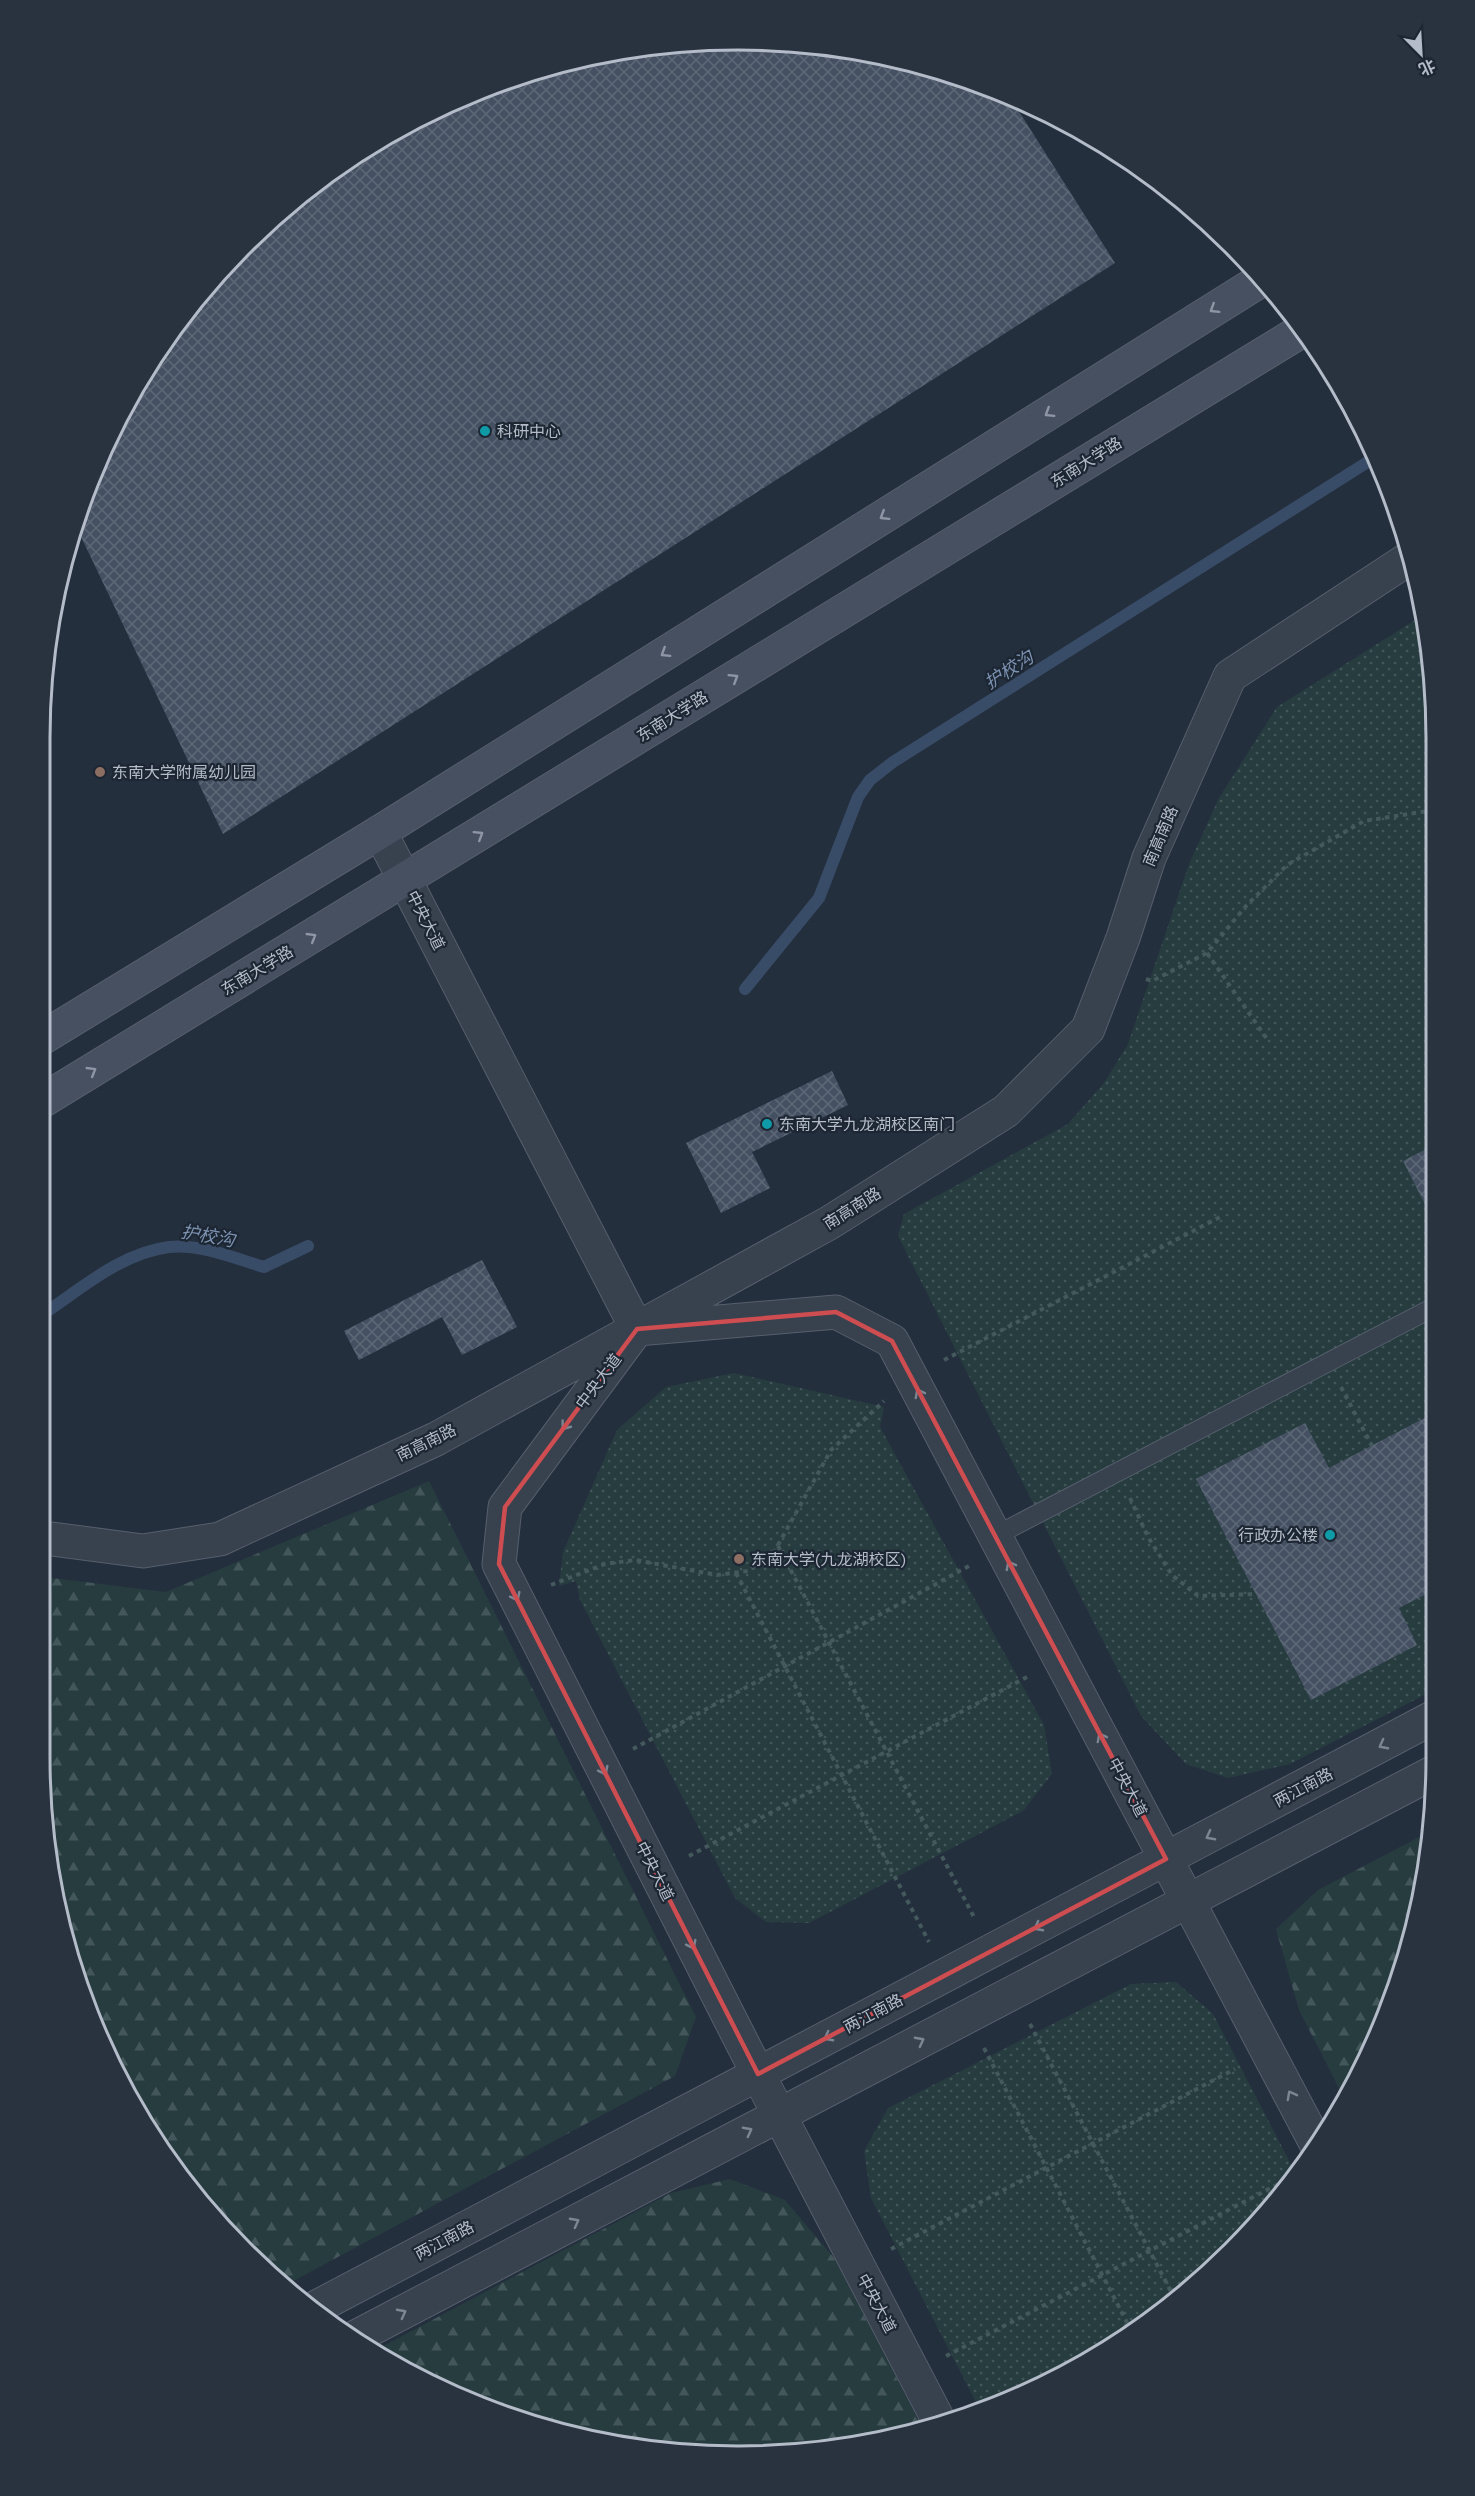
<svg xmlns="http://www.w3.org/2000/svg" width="1475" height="2496" font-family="'Work Sans','Noto Sans SC',sans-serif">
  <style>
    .grass { fill: url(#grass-dots) }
    .forest { fill: url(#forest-firs) }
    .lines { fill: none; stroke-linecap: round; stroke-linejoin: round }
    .stream { stroke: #394c67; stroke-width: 12 }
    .building { fill: url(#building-cross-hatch) }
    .service-casing { stroke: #565f6c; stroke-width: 20 }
    .minor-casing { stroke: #565f6c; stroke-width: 35 }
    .secondary-casing { stroke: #565f6c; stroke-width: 35 }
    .path { stroke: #44595c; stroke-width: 4; stroke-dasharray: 4.5 4.5; stroke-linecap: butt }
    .service { stroke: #38414e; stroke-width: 18 }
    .minor { stroke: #38414e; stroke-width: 33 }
    .secondary { stroke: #465061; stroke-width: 33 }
    .oneway { stroke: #8e96a5 }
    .oneway2 { stroke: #7c8592 }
    .marked { fill: none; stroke: #ce4d50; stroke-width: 4.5; stroke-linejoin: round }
    .culture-dot { fill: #0f9aa8; stroke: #1d2633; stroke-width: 2 }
    .education-dot { fill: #8d6e63; stroke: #1d2633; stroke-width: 2 }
    .labels { text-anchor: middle; stroke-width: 4.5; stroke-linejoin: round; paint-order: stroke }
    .poi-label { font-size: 16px; fill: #b4bcc9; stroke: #1d2633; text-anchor: start }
    .street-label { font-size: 16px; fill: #b4bcc9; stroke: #1d2633 }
    .water-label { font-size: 18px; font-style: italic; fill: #7c92b1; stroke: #1d2633 }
    .rim { fill: none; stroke: #b4bcc9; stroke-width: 3 }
  </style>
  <defs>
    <pattern id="grass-dots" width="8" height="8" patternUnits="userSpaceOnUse" patternTransform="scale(1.5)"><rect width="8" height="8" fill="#263c3f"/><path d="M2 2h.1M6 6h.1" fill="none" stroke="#435659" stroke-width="1.8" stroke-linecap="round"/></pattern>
    <pattern id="forest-firs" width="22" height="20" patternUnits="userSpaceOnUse" patternTransform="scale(1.5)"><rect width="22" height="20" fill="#263c3f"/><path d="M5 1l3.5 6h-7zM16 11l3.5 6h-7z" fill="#435659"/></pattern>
    <pattern id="building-cross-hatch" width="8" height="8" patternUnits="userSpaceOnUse" patternTransform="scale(1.5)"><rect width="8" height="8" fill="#455162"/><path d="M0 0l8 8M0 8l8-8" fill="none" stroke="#5d6877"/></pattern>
  </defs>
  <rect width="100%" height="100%" fill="#242f3e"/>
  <!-- grass -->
  <path class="grass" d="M1420,617L1434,691V1690L1290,1764L1228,1778L1186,1764L1141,1716L898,1236L904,1214L1068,1124L1104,1083L1128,1044L1189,864L1219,798L1277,707Z
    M734,1373L884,1407L880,1427L1044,1725L1052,1774L1023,1811L809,1923L766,1922L735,1898L580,1600L576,1581L559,1586L563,1552L617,1430L666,1387Z
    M1176,1982L1213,2014L1296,2174L1232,2252L1162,2313L1047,2385L981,2412L871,2198L864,2151L888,2108L1131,1984Z"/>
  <!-- forest -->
  <path class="forest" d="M429,1481L696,2017L675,2076L284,2286L244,2253L183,2183L111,2068L76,1983L45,1850L44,1577L166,1592Z
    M1429,1832L1399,1983L1343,2096L1299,2010L1276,1929L1318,1890Z
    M730,2179L785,2200L834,2258L923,2429L829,2451L737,2457L602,2444L513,2420L374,2351L671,2193Z"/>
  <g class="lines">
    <!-- stream -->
    <path class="stream" d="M745,989L819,898L858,797L870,780L893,762L1374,458
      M43,1314C81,1289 121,1253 169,1247C201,1244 234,1258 264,1267L308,1246"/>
  </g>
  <!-- building -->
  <path class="building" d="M738,39L874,52L1008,94L1115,263L223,834L74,522L76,513L157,349L244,243L350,157L471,92L602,52Z
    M832,1071L848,1105L752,1152L770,1188L721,1213L686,1143Z
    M1434,1145V1222L1403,1161Z
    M482,1260L517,1327L462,1355L442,1317L359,1360L344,1331Z
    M1434,1413V1590L1399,1608L1417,1645L1311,1700L1196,1479L1305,1423L1329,1468Z"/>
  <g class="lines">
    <!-- service casing -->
    <g class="service-casing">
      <path id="service" d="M995,1536L1434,1307"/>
    </g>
    <!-- minor casing -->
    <g class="minor-casing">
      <path id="minor" d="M380,832L637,1329
        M44,1538L143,1551L220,1539L436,1439L829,1223L1006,1111L1088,1029L1123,938L1149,858L1230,676L1408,559
        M313,2309L1434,1717
        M350,2340L1434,1772
        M941,2425L758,2074L499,1564L505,1507L637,1329L836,1312L892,1341L1318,2147"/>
    </g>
    <!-- secondary casing -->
    <g class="secondary-casing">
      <path id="secondary" d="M42,1038L380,832L1264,278
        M42,1101L1301,331"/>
    </g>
    <!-- path -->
    <path class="path" d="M1207,953L1267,1039
      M1146,979L1152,981L1207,953L1246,906L1287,865L1364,821L1434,810
      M944,1360L1222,1216
      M1341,1387L1372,1446
      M1130,1498L1148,1537L1172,1575L1198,1596L1256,1594
      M778,1546L975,1919
      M736,1573L929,1942
      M551,1585L605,1564L635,1560L717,1575L748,1571L773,1554L831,1450L884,1401
      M633,1749L969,1566
      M689,1856L1027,1677
      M1030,2024L1176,2301
      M984,2048L1132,2332
      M891,2249L1235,2069
      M946,2356L1294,2176"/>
    <!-- service -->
    <use href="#service" class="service"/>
    <!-- minor -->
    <use href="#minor" class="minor"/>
    <!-- secondary -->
    <use href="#secondary" class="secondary"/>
  </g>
  <!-- one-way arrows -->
  <defs><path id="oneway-chevron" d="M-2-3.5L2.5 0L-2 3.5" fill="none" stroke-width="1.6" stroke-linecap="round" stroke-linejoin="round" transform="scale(1.5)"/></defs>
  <g class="oneway">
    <use href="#oneway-chevron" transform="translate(1214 309) rotate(148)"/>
    <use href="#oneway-chevron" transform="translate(1049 413) rotate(148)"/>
    <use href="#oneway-chevron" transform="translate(884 516) rotate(148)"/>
    <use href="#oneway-chevron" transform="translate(665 653) rotate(148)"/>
    <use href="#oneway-chevron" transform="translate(734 678) rotate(-32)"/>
    <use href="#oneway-chevron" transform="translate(479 835) rotate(-32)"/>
    <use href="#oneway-chevron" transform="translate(312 937) rotate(-31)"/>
    <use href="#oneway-chevron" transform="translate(92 1071) rotate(-31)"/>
  </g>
  <g class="oneway2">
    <use href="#oneway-chevron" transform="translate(919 1393) rotate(-118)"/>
    <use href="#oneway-chevron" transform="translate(565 1426) rotate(127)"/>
    <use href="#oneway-chevron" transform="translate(1010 1565) rotate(-118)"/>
    <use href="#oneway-chevron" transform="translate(516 1597) rotate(63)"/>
    <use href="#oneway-chevron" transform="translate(1101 1737) rotate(-118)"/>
    <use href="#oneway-chevron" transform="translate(1383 1745) rotate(152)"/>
    <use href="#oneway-chevron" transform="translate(604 1771) rotate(63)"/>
    <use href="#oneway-chevron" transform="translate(1210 1836) rotate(152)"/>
    <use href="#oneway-chevron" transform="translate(1038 1927) rotate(152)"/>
    <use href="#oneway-chevron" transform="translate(692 1945) rotate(63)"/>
    <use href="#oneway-chevron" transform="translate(828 2037) rotate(152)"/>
    <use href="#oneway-chevron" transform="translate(920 2041) rotate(-28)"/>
    <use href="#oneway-chevron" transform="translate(1291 2095) rotate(-118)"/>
    <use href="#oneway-chevron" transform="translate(748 2131) rotate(-28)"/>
    <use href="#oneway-chevron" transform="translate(575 2222) rotate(-28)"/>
    <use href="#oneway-chevron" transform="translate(402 2313) rotate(-28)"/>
  </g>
  <!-- marked area -->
  <path class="marked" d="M836,1312L892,1341L1166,1859L758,2074L499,1564L505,1507L637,1329Z"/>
  <!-- markers -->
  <g class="culture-dot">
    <circle cx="485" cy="431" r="6"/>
    <circle cx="767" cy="1124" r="6"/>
    <circle cx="1330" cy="1535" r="6"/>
  </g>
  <g class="education-dot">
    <circle cx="100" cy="772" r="6"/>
    <circle cx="739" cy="1559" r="6"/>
  </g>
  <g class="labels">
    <!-- poi labels -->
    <g class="poi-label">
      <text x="497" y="437">科研中心</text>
      <text x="112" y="778">东南大学附属幼儿园</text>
      <text x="779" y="1130">东南大学九龙湖校区南门</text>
      <text x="1318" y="1541" text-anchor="end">行政办公楼</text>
      <text x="751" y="1565">东南大学(九龙湖校区)</text>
    </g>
    <!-- street labels -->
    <g class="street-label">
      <text transform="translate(1086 462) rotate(-32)" y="6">东南大学路</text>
      <text transform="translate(672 716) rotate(-32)" y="6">东南大学路</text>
      <text transform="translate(1160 836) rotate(-67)" y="6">南高南路</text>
      <text transform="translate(426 920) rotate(63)" y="6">中央大道</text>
      <text transform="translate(257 970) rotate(-31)" y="6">东南大学路</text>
      <text transform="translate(852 1208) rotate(-32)" y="6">南高南路</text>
      <text transform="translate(598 1381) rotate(-53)" y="6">中央大道</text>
      <text transform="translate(426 1442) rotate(-26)" y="6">南高南路</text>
      <text transform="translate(1128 1787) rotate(62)" y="6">中央大道</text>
      <text transform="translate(1303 1787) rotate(-28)" y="6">两江南路</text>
      <text transform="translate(655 1871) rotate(63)" y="6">中央大道</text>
      <text transform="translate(873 2013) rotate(-28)" y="6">两江南路</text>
      <text transform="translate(444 2240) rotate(-28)" y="6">两江南路</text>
      <text transform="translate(877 2303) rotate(62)" y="6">中央大道</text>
    </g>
    <!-- water labels -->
    <g class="water-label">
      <text transform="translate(1009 670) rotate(-33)" y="6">护校沟</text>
      <text transform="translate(208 1236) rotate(10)" y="6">护校沟</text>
    </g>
  </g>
  <!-- crop -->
  <path d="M0 0H1475V2496H0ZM738 50H738A688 688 0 0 1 1426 738V1758A688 688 0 0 1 738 2446H738A688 688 0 0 1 50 1758V738A688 688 0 0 1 738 50Z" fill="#29323f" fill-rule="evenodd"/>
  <path class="rim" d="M738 50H738A688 688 0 0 1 1426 738V1758A688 688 0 0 1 738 2446H738A688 688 0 0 1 50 1758V738A688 688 0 0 1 738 50Z"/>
  <!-- north arrow -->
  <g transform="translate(1421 54) rotate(156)" stroke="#1d2633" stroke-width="4.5" paint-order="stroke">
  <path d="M0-4.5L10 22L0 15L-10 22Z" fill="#b4bcc9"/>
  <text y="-9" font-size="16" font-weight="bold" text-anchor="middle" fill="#b4bcc9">北</text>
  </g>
</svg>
